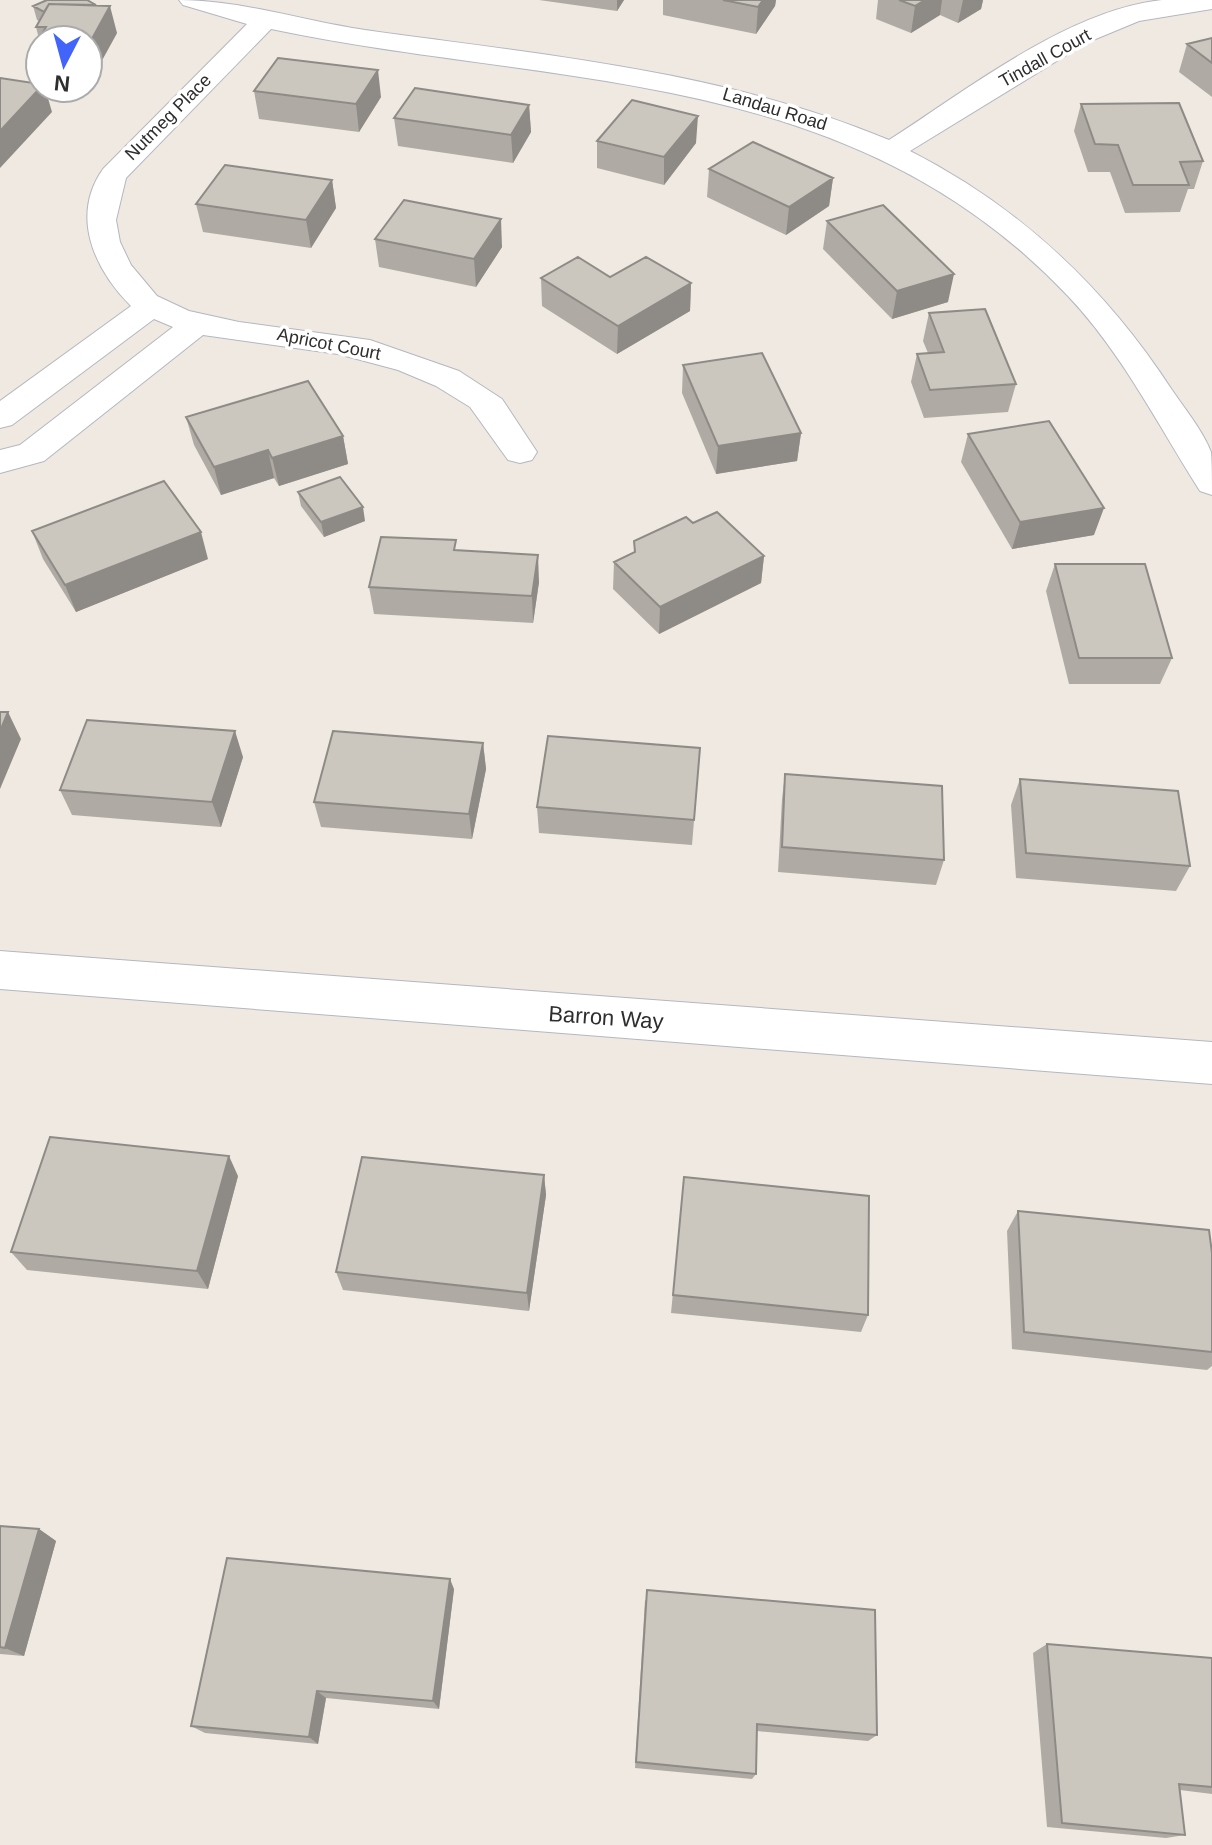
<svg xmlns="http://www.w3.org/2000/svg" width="1212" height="1845" font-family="Helvetica,sans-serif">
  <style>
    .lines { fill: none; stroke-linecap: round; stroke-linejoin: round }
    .minor-casing { stroke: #b4b7c1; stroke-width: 2 }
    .minor { fill: #fff; fill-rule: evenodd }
    .wall { fill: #afaba4 }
    .shaded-wall { fill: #8e8b86 }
    .building { fill: #cbc7bf; stroke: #8e8b86; stroke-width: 2 }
    .labels { text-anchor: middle; stroke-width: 7; stroke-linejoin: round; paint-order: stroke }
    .far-street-label { font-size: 18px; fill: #2e2e2e; stroke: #fff }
    .street-label { font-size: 22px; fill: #2e2e2e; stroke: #fff }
  </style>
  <rect width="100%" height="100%" fill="#efe9e1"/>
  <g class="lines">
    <!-- minor casing -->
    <g class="minor-casing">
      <path id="minor" d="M179,0C241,0 303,21 365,30C542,55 722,70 889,140C967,90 1068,10 1162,0C1179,0 1196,0 1212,0V9L1139,21L1086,43L910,151C1020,207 1105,287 1172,390C1185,409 1203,431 1211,452C1212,464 1212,482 1212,495L1200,491C1158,425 1122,353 1068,296C848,64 558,89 271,29L126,178L116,220L120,242L131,265L157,296L189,311L239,322L370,340L459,371L502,399L537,452L532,460L520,463L508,460L470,407L436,386L398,370L338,354L203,335L44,461L0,473V450L20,445L173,327L154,319L12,425L0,428V401L131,306C94,269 70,216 103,169L247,24L183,5Z
        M0,951L1212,1042V1084L0,989Z"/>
    </g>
    <!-- minor -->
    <use href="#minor" class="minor"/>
  </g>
  <!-- wall -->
  <path class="wall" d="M539,0H624L617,11Z
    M663,0H776L775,6L756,34L663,15Z
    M878,0H983L981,9L958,23L940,15L911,33L876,19Z
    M33,6L117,33L95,73H88V40H40V56L36,44L39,39L36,27L39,21L37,20Z
    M1212,38V97L1179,72L1187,44Z
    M254,91L381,97L359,132L259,119Z
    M1081,104L1203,161L1194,189H1188L1180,212L1125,213L1110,172H1088L1074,131Z
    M529,105L531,132L513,163L398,146L394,118Z
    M597,141L696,143L664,185L597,168Z
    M709,169L833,178L829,206L786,235L707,197Z
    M332,180L336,208L311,248L203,232L196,204Z
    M827,221L948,302L892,319L823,249Z
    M375,239L502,247L476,287L379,267Z
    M541,278L691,283L690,311L617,354L542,306Z
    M929,313L1016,384L1008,412L924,418L911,382L917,354L928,353L923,341Z
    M683,365L801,433L797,461L716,474L682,393Z
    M186,417L343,436L348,464L279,486L274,478L221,495L194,445Z
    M968,434L1094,535L1012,549L961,462Z
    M298,492L365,521L324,537L301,506Z
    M32,531L208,559L76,612L43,559Z
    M634,541L764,556L761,583L659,634L613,589L614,562L634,552Z
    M457,550L539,582L533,623L374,614L369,587Z
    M1055,564L1172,658L1160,684H1069L1046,591Z
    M483,743L486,769L472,839L321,827L314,802Z
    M700,748L692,845L539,833L537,807Z
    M243,757L221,827L72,815L60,790Z
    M785,774L944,860L936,885L778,872L782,799Z
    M1020,779L1190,866L1176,891L1016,878L1011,805Z
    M544,1175L546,1195L529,1311L343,1290L336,1272Z
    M238,1176L208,1289L27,1270L11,1252Z
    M684,1177L868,1315L861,1332L671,1313Z
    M1018,1211L1212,1253V1366L1207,1370L1012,1349L1007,1231Z
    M0,1526L39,1529L56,1541L24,1656L0,1654Z
    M454,1589L439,1709L326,1698L318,1744L205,1733L191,1726Z
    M645,1600L877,1735L868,1741L757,1731L756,1774L752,1779L635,1768Z
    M1047,1644L1212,1658V1794L1180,1790L1185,1835L1166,1838L1047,1827L1033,1653Z"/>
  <!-- shaded-wall -->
  <path class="shaded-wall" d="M617,0H624L617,11Z
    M763,0H776L775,6L756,34L758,7Z
    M925,0H942L940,15L911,33L915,6Z
    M963,0H983L981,9L958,23Z
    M110,6L117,33L95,73L88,46Z
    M378,70L381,97L359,132L356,104Z
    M40,88H45L52,112L0,168V131Z
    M529,105L531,132L513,163L511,135Z
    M698,116L696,143L664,185V157Z
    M833,178L829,206L786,235L789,207Z
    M332,180L336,208L311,248L306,220Z
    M501,219L502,247L476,287L474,259Z
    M954,274L948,302L892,319L897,291Z
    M691,283L690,311L617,354L618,326Z
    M801,433L797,461L716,474L718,446Z
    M343,436L348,464L279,486L272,458Z
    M268,450L274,478L221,495L214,467Z
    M363,507L365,521L324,537L321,522Z
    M1104,508L1094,535L1012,549L1020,522Z
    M201,532L208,559L76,612L65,585Z
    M538,555L539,582L533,623L532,596Z
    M764,556L761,583L659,634L660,607Z
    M8,712L21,739L0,789V731Z
    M235,731L243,757L221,827L212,802Z
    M483,743L486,769L472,839L469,814Z
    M229,1156L238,1176L208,1289L197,1271Z
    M544,1175L546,1195L529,1311L527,1293Z
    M39,1529L56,1541L24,1656L5,1648Z
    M450,1579L454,1589L439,1709L433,1701Z
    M317,1691L326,1698L318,1744L309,1737Z"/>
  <!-- building -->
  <path class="building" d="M47,0H87L96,5L49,4L44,12L33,6Z
    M723,0H763L758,7Z
    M899,0H925L915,6Z
    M49,4L110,6L88,46V40H40V44H36L46,27H36Z
    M1212,38V63L1187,44Z
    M278,58L378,70L356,104L254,91Z
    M0,78L40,84V88L0,131Z
    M415,88L529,105L511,135L394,118Z
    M632,100L698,116L664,157L597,141Z
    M1179,103L1203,161L1180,162L1189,185H1133L1118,145L1095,144L1081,104Z
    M753,142L833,178L789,207L709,169Z
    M225,165L332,180L306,220L196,204Z
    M404,200L501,219L474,259L375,239Z
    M883,205L954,274L897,291L827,221Z
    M578,257L610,277L646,257L691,283L618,326L541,278Z
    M985,309L1016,384L930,390L917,354L944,352L929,313Z
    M762,353L801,433L718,446L683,365Z
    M308,381L343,436L272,458L268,450L214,467L186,417Z
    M1049,421L1104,508L1020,522L968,434Z
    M340,477L363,507L321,522L298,492Z
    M164,481L201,532L65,585L32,531Z
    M717,512L764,556L660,607L614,562L635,552L634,541L686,517L693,523Z
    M381,537L456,540L454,550L538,555L532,596L369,587Z
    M1055,564H1145L1172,658H1079Z
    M0,712H8L0,731Z
    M87,720L235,731L212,802L60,790Z
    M333,731L483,743L469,814L314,802Z
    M548,736L700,748L694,820L537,807Z
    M785,774L942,786L944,860L782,847Z
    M1020,779L1178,791L1190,866L1026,853Z
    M50,1137L229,1156L197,1271L11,1252Z
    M362,1157L544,1175L527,1293L336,1272Z
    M684,1177L869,1196L868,1315L673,1295Z
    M1018,1211L1209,1230L1212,1253V1352L1024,1332Z
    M0,1526L39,1529L5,1648L0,1647Z
    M227,1558L450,1579L433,1701L317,1691L309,1737L191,1726Z
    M647,1590L875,1610L877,1735L757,1724L756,1774L636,1762Z
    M1047,1644L1212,1658V1787L1179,1784L1185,1835L1062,1823Z"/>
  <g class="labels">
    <!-- far-street labels -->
    <g class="far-street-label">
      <text transform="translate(1045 58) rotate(-29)" y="6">Tindall Court</text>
      <text transform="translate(775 109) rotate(17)" y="6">Landau Road</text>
      <text transform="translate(168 117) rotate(-45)" y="6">Nutmeg Place</text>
      <text transform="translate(329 344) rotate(11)" y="6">Apricot Court</text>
    </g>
    <!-- street labels -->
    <g class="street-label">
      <text transform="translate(606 1017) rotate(4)" y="8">Barron Way</text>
    </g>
  </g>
  <!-- north arrow -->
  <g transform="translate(64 64) rotate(186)"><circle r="38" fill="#ffffff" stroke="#ababab" stroke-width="2"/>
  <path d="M0-6L14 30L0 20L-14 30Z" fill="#4264fb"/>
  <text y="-12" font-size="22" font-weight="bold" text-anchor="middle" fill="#2e2e2e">N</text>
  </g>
</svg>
